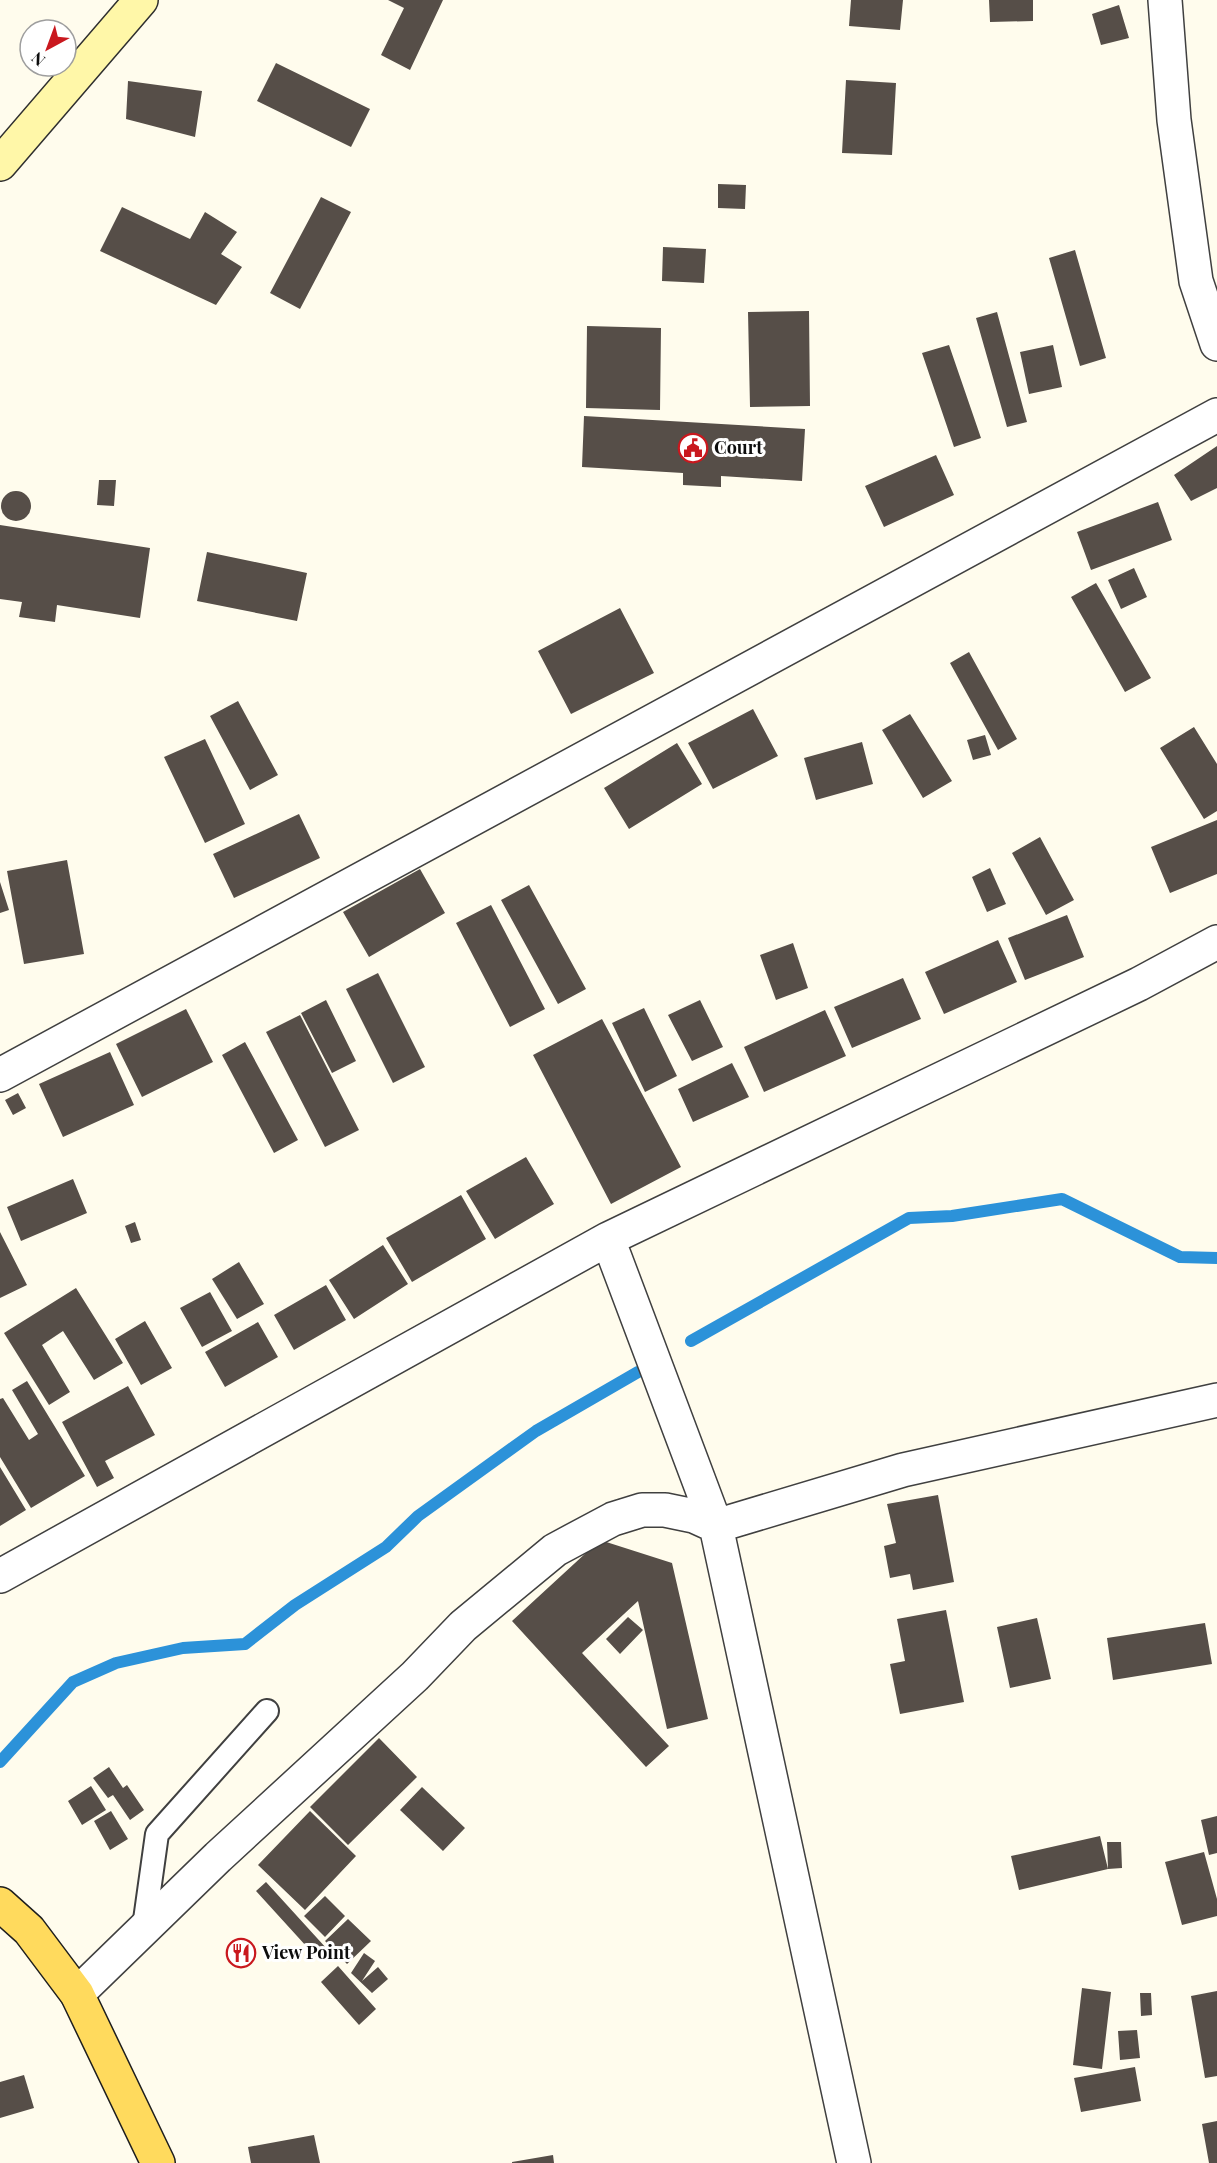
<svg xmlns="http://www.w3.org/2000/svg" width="1217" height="2163" font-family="'Playfair Display',serif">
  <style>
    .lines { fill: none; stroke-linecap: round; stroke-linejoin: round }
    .stream { stroke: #2c92d9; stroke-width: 12 }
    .building { fill: #564e48 }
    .lane-casing { stroke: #404040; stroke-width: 26 }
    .street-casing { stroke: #404040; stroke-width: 36 }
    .secondary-casing { stroke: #2f2f2f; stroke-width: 36 }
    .primary-casing { stroke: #1e1e1e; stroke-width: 36 }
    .lane { stroke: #fff; stroke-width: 22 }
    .street { stroke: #fff; stroke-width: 33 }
    .secondary { stroke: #fff7a8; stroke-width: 33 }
    .primary { stroke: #ffda5d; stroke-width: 33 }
    .labels { text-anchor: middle; stroke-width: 6; stroke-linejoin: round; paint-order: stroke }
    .poi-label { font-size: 18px; font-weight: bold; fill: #0d0d0d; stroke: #fff; text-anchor: start }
  </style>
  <rect width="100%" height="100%" fill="#fffced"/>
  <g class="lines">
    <!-- stream -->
    <path class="stream" d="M691,1341L909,1218L952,1216L1062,1199L1180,1257L1217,1258
      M0,1762L73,1682L116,1663L183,1648L245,1644L295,1605L386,1547L418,1516L536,1431L638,1372"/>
  </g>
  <!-- building -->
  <path class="building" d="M388,0H443L410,70L381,55L404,8Z
    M851,0H903L900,30L849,26Z
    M989,0H1033V21L990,22Z
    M1119,5L1129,38L1101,45L1092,14Z
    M276,63L370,109L351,147L257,101Z
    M846,80L896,83L892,155L842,153Z
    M128,81L202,91L195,137L126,119Z
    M718,184L746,185L745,209L718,208Z
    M321,197L351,212L300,309L270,293Z
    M122,207L190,239L205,212L237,232L221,254L242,267L216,305L100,251Z
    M663,247L706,249L704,283L662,281Z
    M1075,250L1106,358L1080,366L1049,258Z
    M809,311L810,406L750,407L748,312Z
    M997,312L1027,422L1007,427L976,318Z
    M587,326L661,328L660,410L586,408Z
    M949,345L981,438L954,447L922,353Z
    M1053,345L1062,387L1029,394L1020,352Z
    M584,416L805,429L802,481L721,476V487L683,485V473L582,467Z
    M1217,446V488L1191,501L1174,475Z
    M936,455L954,495L884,527L865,486Z
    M99,480H116L114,506L97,505Z
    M1 506a15 15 0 1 1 30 0a15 15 0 1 1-30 0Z
    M1158,502L1172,540L1091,570L1077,532Z
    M0,525L150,548L140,618L57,605L55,622L19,617L22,602L0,599Z
    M207,552L307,573L297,621L197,601Z
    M1134,568L1147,597L1121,609L1108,580Z
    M1096,583L1151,678L1125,692L1071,597Z
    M620,608L654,673L571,714L538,651Z
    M969,652L1017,739L998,750L950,663Z
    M238,701L278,775L250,790L210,716Z
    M753,709L778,756L713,789L688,743Z
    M910,714L952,781L923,798L882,730Z
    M1194,727L1217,764V811L1204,819L1160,748Z
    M985,735L991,755L973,760L967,740Z
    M205,739L245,824L205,843L164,757Z
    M862,742L873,784L816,800L804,758Z
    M677,743L702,784L629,829L604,788Z
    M299,814L320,858L234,898L213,854Z
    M1217,820V874L1170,893L1151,847Z
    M1040,837L1074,900L1046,915L1012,853Z
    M67,860L84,954L24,964L7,871Z
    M990,868L1006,904L987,912L972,877Z
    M420,869L445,913L369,957L343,912Z
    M0,882L9,910L0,913Z
    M529,885L586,989L558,1004L501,900Z
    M491,905L545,1009L510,1027L456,923Z
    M1067,915L1084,957L1025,980L1008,938Z
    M998,940L1017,982L944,1014L925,972Z
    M793,943L808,988L776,1000L760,955Z
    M378,973L425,1067L393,1083L346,989Z
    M903,978L921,1019L852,1048L834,1007Z
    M326,1000L356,1061L332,1073L301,1013Z
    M700,1000L723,1047L692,1061L668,1015Z
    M644,1008L677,1076L645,1092L612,1023Z
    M186,1009L213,1062L142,1097L116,1044Z
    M825,1010L846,1056L764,1092L744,1047Z
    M300,1015L359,1130L325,1147L266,1032Z
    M602,1019L681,1167L611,1204L533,1055Z
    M245,1042L298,1140L274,1153L222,1055Z
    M110,1052L134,1105L63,1137L39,1084Z
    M732,1063L749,1097L693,1122L678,1089Z
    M18,1093L26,1108L13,1115L5,1100Z
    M526,1157L554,1204L495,1239L466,1191Z
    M73,1179L87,1213L21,1241L7,1207Z
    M461,1195L486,1239L412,1282L386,1238Z
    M135,1222L141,1240L131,1243L125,1226Z
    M0,1232L27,1285L0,1298Z
    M383,1245L408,1284L354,1319L329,1280Z
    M239,1262L264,1304L237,1319L212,1279Z
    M326,1285L346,1320L294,1350L274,1315Z
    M76,1288L123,1363L94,1380L63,1331L42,1345L70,1392L49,1405L4,1333Z
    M210,1292L232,1331L202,1347L180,1308Z
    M145,1321L172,1368L141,1385L115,1339Z
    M258,1322L278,1357L225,1387L205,1352Z
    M27,1381L85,1476L31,1508L0,1457V1399L3,1398L29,1440L38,1434L12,1390Z
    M128,1386L155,1435L105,1461L114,1478L97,1487L62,1422Z
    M0,1467L26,1510L0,1526Z
    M938,1495L954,1582L913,1590L910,1574L890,1578L884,1546L896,1543L887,1504Z
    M600,1540L672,1563L708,1719L667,1729L638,1601L582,1653L669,1746L646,1767L512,1621Z
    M946,1610L964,1702L900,1714L890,1664L905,1661L897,1619Z
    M628,1617L643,1630L620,1654L606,1639Z
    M1037,1618L1051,1679L1010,1688L997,1627Z
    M1205,1623L1212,1664L1113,1680L1107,1638Z
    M379,1738L417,1777L348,1845L310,1807Z
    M109,1767L123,1788L127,1785L144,1810L130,1820L113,1795L108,1798L93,1778Z
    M91,1786L106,1810L82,1825L68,1801Z
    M422,1787L465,1828L443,1851L400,1810Z
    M111,1811L128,1839L110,1850L94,1821Z
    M310,1811L356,1856L305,1910L258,1865Z
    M1217,1816V1853L1209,1855L1201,1820Z
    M1100,1836L1108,1869L1019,1890L1011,1856Z
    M1107,1842H1121L1122,1868L1108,1869Z
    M1204,1852L1217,1899V1916L1182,1925L1165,1862Z
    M266,1882L327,1949L317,1958L256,1891Z
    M325,1896L345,1916L325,1937L304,1916Z
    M348,1919L371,1941L347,1964L325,1941Z
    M364,1953L375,1961L362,1981L378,1967L388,1979L372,1993L351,1973Z
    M338,1966L376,2009L359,2025L321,1982Z
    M1082,1988L1111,1992L1102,2069L1073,2065Z
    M1217,1991V2076L1205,2078L1191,1996Z
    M1140,1993H1151L1152,2015L1141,2016Z
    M1137,2030L1140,2058L1120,2060L1118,2031Z
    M1135,2067L1141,2101L1081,2112L1074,2078Z
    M24,2075L34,2108L0,2118V2082Z
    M1217,2121V2163H1209L1202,2124Z
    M314,2135L320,2163H251L248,2147Z
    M553,2155L554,2163H512V2162Z"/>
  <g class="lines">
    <!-- lane casing -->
    <g class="lane-casing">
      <path id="lane" d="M144,1927L157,1834L267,1711"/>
    </g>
    <!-- street casing -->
    <g class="street-casing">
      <path id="street" d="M1165,0L1174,120L1196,281L1217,344
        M0,1075L1217,415
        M608,1239L716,1526L854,2163
        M0,1576L608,1239L1139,984L1217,942
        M77,1994L218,1857L415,1676L463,1626L555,1550L613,1519L642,1510H665L694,1516L716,1526L903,1470L1217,1400"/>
    </g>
    <!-- secondary casing -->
    <g class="secondary-casing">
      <path id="secondary" d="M0,164L141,0"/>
    </g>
    <!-- primary casing -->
    <g class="primary-casing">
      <path id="primary" d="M0,1904L29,1930L77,1994L158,2163"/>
    </g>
    <!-- lane -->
    <use href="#lane" class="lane"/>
    <!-- street -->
    <use href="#street" class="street"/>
    <!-- secondary -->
    <use href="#secondary" class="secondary"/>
    <!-- primary -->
    <use href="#primary" class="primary"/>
  </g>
  <!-- icons -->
  <defs>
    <g id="civic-ring" transform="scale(1.5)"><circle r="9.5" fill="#fff" stroke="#c9181e" stroke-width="1.5"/><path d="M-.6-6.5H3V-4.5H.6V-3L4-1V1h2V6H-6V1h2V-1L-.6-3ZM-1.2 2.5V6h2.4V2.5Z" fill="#c9181e"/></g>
    <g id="restaurant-ring" transform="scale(1.5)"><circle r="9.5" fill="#fff" stroke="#c9181e" stroke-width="1.5"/><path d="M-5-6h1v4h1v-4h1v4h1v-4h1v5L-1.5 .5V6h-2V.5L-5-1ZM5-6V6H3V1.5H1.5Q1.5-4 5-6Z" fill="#c9181e"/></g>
  </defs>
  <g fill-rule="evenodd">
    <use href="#civic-ring" x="693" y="448"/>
    <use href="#restaurant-ring" x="241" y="1953"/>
  </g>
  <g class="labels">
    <!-- poi labels -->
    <g class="poi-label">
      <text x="714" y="454">Court</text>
      <text x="262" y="1959">View Point</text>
    </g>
  </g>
  <!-- north arrow -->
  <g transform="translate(48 48) rotate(221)"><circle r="28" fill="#ffffff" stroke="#9e9e9e" stroke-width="1.5"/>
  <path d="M0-4.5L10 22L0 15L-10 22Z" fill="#c9181e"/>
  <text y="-9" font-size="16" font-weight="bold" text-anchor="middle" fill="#0d0d0d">N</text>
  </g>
</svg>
